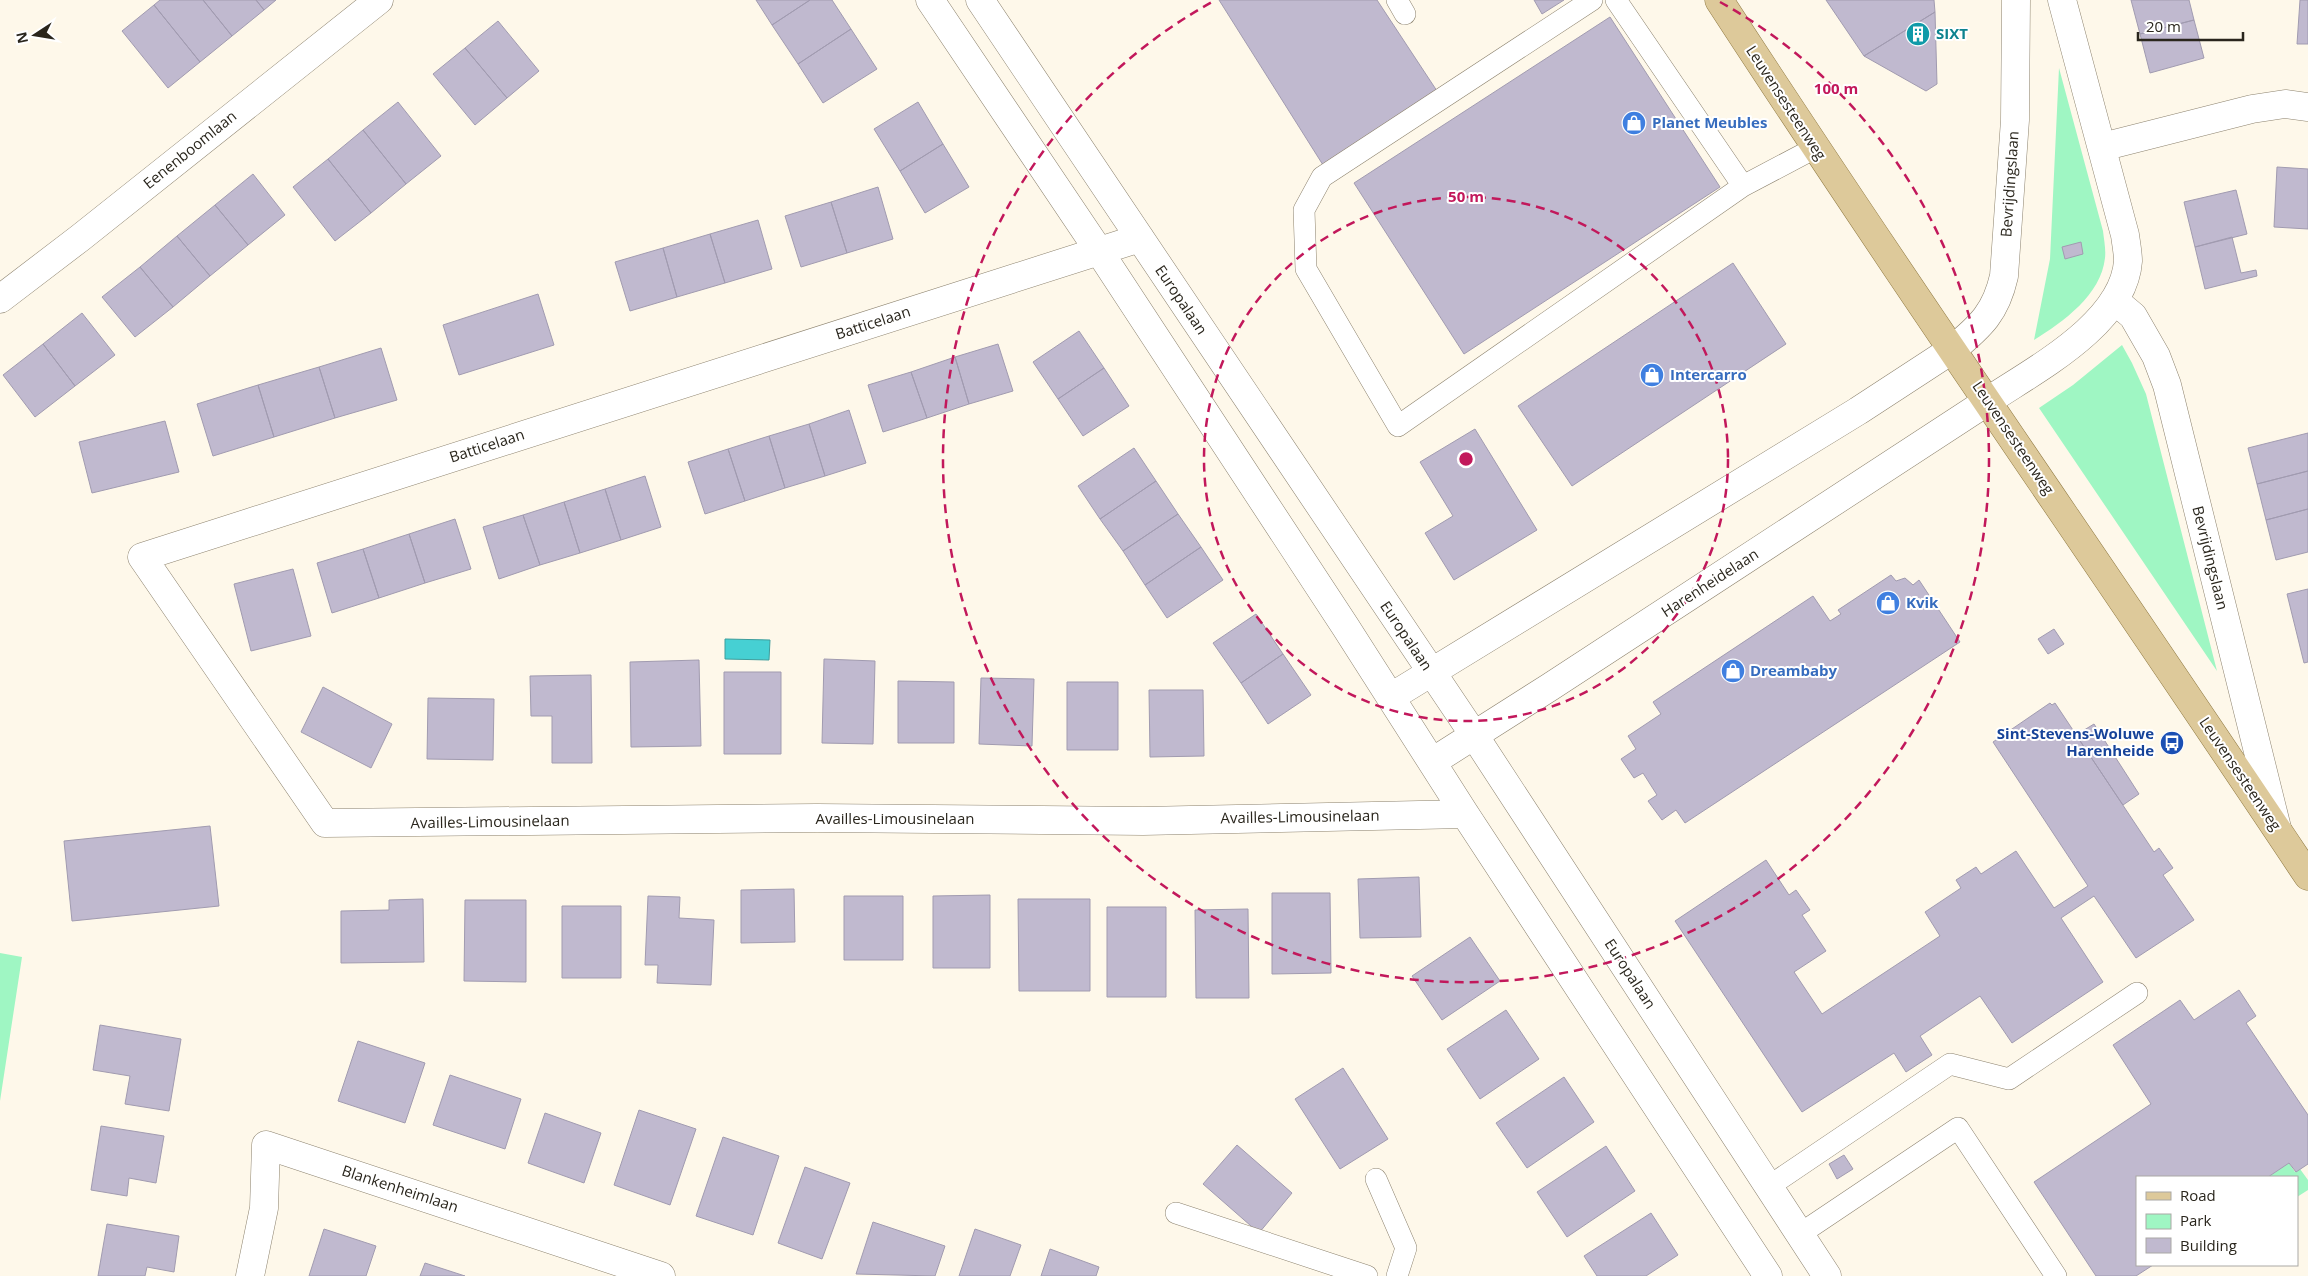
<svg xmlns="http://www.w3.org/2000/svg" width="2308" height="1276" font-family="'Open Sans',sans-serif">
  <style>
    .green { fill: #9ff6c3 }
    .water { fill: #46d0d3; stroke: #3e9d9c }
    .building { fill: #c0b9cf; stroke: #a19bb0 }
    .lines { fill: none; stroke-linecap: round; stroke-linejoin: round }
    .lane-casing { stroke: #8d836f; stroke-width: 22 }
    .street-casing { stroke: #8d836f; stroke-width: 29 }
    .secondary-casing { stroke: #8d836f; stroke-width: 29 }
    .primary-casing { stroke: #8f7942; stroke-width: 29 }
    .lane { stroke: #fff; stroke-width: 21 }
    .street { stroke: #fff; stroke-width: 28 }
    .secondary { stroke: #fff; stroke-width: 28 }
    .primary { stroke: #ddc99a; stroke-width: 28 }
    .ring { fill: none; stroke: #c2185b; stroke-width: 2.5; stroke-dasharray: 9 6 }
    .labels { text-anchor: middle; stroke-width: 4; stroke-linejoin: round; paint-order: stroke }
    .culture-label { font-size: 15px; font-weight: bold; fill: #0d838f; stroke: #fff; text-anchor: start }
    .street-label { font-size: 15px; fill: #2a261d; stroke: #fff }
    .shop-label { font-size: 15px; font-weight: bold; fill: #366cbe; stroke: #fff; text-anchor: start }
    .transit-label { font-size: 15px; font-weight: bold; fill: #164399; stroke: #fff; text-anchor: end }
    .centre { fill: #c2185b; stroke: #fff; stroke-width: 2.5 }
    .ring-label { font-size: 15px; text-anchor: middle; font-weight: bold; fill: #c2185b; stroke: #fff; stroke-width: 4; stroke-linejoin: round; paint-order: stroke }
  </style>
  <rect width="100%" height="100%" fill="#fef8ea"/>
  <!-- green -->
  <path class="green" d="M2059,68L2103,231C2104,240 2106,249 2105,258C2101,295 2063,322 2034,340L2050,259Z
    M2122,345L2132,363L2146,394L2217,671L2039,408L2073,385Z
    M0,953L22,957L0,1101Z
    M2289,1163L2295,1172L2300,1169L2308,1180V1190L2297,1197V1177H2268Z"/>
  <!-- water -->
  <path class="water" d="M725,639L770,640L769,660L725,659Z"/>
  <!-- building -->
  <path class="building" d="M160,0H203L232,36L200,62L154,5Z
    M203,0H256L264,10L232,36Z
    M256,0H276L264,10Z
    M756,0H810L772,25Z
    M810,0H832L851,29L798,64L772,25Z
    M1219,0H1377L1439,94L1323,165Z
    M1534,0H1564L1542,14Z
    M1826,0H1934L1935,12L1864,56Z
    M2131,0H2189L2194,20L2140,34Z
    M2300,0H2308V44H2297Z
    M154,5L200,62L168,88L122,31Z
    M1935,12L1937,84L1926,91L1864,56Z
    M1610,17L1720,187L1464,354L1354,183Z
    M2194,20L2204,58L2150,73L2140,34Z
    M498,21L539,71L507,98L465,48Z
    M851,29L877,69L823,103L798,64Z
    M465,48L507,98L475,125L433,74Z
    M398,102L441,156L406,184L363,130Z
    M918,102L943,144L900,171L874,129Z
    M363,130L406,184L371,213L328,159Z
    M943,144L969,187L925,213L900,171Z
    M328,159L371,213L335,241L293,187Z
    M2277,167L2308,169V229L2274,227Z
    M253,174L285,215L248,245L215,205Z
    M878,187L893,239L847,253L831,202Z
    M2236,190L2247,234L2195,247L2184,202Z
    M831,202L847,253L801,267L785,216Z
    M215,205L248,245L210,276L177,236Z
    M758,220L772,269L725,283L710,234Z
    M710,234L725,283L677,297L663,248Z
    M177,236L210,276L173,307L140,267Z
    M2232,237L2241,273L2256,270L2257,276L2205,289L2195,247Z
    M2081,242L2083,254L2065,259L2062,247Z
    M663,248L677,297L630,311L615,262Z
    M1733,263L1786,344L1572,486L1518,406Z
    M140,267L173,307L135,337L102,297Z
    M538,294L554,345L459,375L443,325Z
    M82,313L115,355L75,386L43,344Z
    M1079,331L1104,368L1058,399L1033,362Z
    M43,344L75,386L35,417L3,375Z
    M998,344L1013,391L969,404L955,357Z
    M381,348L397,400L335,418L319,367Z
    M955,357L969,404L927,418L911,372Z
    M319,367L335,418L274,437L258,385Z
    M1104,368L1129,406L1083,436L1058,399Z
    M911,372L927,418L883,432L868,385Z
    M258,385L274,437L213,456L197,404Z
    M849,410L866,463L825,476L809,424Z
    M165,421L179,472L92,493L79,442Z
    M809,424L825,476L785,488L769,436Z
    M1475,429L1537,530L1454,580L1425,533L1453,516L1420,462Z
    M2308,433V471L2257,484L2248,448Z
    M769,436L785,488L745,501L728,449Z
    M1134,448L1156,481L1100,519L1078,486Z
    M728,449L745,501L705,514L688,462Z
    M2308,471V509L2266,520L2257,484Z
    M645,476L661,527L621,540L605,489Z
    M1156,481L1178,514L1123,551L1100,519Z
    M605,489L621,540L580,553L564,502Z
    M564,502L580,553L540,565L523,515Z
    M2308,509V552L2276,560L2266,520Z
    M1178,514L1201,547L1145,585L1123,551Z
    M523,515L540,565L499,579L483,527Z
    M455,519L471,569L425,583L409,534Z
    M409,534L425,583L379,598L363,549Z
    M1201,547L1223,580L1167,618L1145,585Z
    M363,549L379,598L332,613L317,563Z
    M293,569L311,636L251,651L234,584Z
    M1891,575L1896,581L1905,578L1913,585L1919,580L1960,642L1685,823L1676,810L1662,820L1648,801L1657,795L1643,773L1634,778L1621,759L1636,749L1628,736L1661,714L1653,702L1813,596L1830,621L1841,614L1838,610Z
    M2308,589V662L2304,663L2287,594Z
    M1256,614L1283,654L1241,683L1213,643Z
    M2054,629L2064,644L2048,654L2038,639Z
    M1283,654L1311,695L1268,724L1241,683Z
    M824,659L875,661L873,744L822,743Z
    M699,660L701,746L631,747L630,662Z
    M724,672H781V754H724Z
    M591,675L592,763H552V716H531L530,676Z
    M981,678L1034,679L1032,746L979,744Z
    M898,681L954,682V743H898Z
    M1067,682H1118V750H1067Z
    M323,687L392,724L371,768L301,732Z
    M1149,690H1203L1204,756L1150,757Z
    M428,698L494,699L493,760L427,759Z
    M2050,703L2052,705L2055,703L2154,852L2159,848L2173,868L2163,875L2194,920L2136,958L2094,896L2061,918L2103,982L2012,1043L1980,996L1920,1036L1932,1055L1906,1072L1894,1053L1802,1112L1675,921L1766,860L1789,895L1796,890L1810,910L1802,915L1826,951L1794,972L1822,1014L1940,936L1925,912L1961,888L1956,880L1976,867L1981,874L2016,851L2054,908L2088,886L1993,742Z
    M2094,724L2139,794L2123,805L2076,735Z
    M210,826L219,906L72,921L64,841Z
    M1419,877L1421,937L1360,938L1358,879Z
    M794,889L795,942L741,943V890Z
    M1272,893H1330L1331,973L1272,974Z
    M990,895V968H933V896Z
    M648,896L680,897L679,918L714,920L711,985L657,983L658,965H645Z
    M844,896H903V960H844Z
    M423,899L424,962L341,963V911L389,910V900Z
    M1018,899H1090V991H1019Z
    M465,900H526V982L464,981Z
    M562,906H621V978H562Z
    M1107,907H1166V997H1107Z
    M1248,909L1249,998H1196L1195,910Z
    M1470,937L1500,981L1442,1020L1412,976Z
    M2239,990L2256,1016L2246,1023L2308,1115V1164L2296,1172L2289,1163L2268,1177H2137V1265H2153L2136,1276H2096L2034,1182L2151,1104L2113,1045L2180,1000L2194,1020Z
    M1506,1010L1539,1059L1480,1099L1447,1049Z
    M100,1025L181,1039L169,1111L125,1104L130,1076L93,1070Z
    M358,1041L425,1063L405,1123L338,1101Z
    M1343,1068L1388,1139L1340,1169L1295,1099Z
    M450,1075L521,1099L505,1149L433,1125Z
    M1564,1077L1594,1122L1527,1168L1496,1123Z
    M639,1110L696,1129L670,1205L614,1185Z
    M545,1113L601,1133L584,1183L528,1163Z
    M101,1126L164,1136L156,1183L129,1178L127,1196L91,1190Z
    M723,1137L779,1156L753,1235L696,1216Z
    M1237,1145L1292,1193L1259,1233L1203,1184Z
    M1606,1146L1635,1191L1567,1237L1537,1192Z
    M1844,1155L1853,1169L1837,1179L1829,1164Z
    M805,1167L850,1183L822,1259L778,1243Z
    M1651,1213L1678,1255L1646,1276H1597L1584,1256Z
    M873,1222L945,1246L935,1276L856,1274Z
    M107,1224L179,1236L174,1272L147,1267L145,1276H98Z
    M324,1229L376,1246L366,1276H309Z
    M975,1229L1021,1245L1010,1276H959Z
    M1050,1249L1099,1267L1096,1276H1041Z
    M425,1263L465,1276H420Z"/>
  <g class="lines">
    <!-- lane casing -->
    <g class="lane-casing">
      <path id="lane" d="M1397,0L1405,14
        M1592,0L1322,177L1304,210L1306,269L1398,426L1743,186
        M1616,0L1743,186L1815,148
        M1376,1179L1406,1248L1397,1276
        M1768,1187L1950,1064L2009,1079L2137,993
        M1176,1213L1367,1276
        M1800,1234L1958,1128L2056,1276"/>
    </g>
    <!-- street casing -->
    <g class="street-casing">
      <path id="street" d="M930,0L1099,251L1345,626L1465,814L1768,1276
        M980,0L1474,735L1827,1276
        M2102,147L2252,109L2285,104L2308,107
        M1140,238L142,557L325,823L817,818L1143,821L1465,814
        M0,299L80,238L379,0
        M1391,697L1858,411L1953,349
        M1432,762L1550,687L1988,401
        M250,1276L264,1208L266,1145L661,1276"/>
    </g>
    <!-- secondary casing -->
    <g class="secondary-casing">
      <path id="secondary" d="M2114,300L2133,316L2156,356L2167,385L2277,828
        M1953,349C1981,326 1996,312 2004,276L2015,120L2016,0
        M1988,401C2034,370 2124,324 2128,261C2128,253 2126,243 2125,235L2062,0"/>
    </g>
    <!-- primary casing -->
    <g class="primary-casing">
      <path id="primary" d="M1719,0C1911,295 2113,583 2308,876"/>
    </g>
    <!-- lane -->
    <use href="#lane" class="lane"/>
    <!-- street -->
    <use href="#street" class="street"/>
    <!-- secondary -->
    <use href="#secondary" class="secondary"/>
    <!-- primary -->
    <use href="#primary" class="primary"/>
  </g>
  <!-- distance rings -->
  <g class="ring">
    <circle cx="1466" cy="459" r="262"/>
    <path d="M1720 2A523 523 0 1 1 1212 2"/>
  </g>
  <!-- icons -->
  <defs>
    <g id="building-disc" transform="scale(1.25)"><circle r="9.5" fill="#0f9aa8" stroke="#fff"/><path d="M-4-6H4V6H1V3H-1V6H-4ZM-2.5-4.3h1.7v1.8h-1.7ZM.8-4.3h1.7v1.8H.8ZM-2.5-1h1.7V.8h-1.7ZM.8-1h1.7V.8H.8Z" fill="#fff"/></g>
    <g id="shop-disc" transform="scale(1.25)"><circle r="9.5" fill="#3f7fe0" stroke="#fff"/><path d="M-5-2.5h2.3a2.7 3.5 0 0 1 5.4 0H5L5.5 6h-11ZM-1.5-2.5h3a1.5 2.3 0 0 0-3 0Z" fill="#fff"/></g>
    <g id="bus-disc" transform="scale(1.25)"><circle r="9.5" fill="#1a4fb4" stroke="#fff"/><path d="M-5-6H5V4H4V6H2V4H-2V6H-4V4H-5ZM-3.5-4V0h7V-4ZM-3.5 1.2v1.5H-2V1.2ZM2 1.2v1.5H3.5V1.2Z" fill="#fff"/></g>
  </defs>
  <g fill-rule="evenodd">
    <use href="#building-disc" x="1918" y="34"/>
    <use href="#shop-disc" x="1634" y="123"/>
    <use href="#shop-disc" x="1652" y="375"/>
    <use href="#shop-disc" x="1888" y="603"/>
    <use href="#shop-disc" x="1733" y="671"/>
    <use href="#bus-disc" x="2172" y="743"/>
  </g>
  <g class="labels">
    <!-- culture labels -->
    <g class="culture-label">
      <text x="1936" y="39">SIXT</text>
    </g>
    <!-- street labels -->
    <g class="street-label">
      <text transform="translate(1786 103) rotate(57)" y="5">Leuvensesteenweg</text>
      <text transform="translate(190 150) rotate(-39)" y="5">Eenenboomlaan</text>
      <text transform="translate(2010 184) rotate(-86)" y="5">Bevrijdingslaan</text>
      <text transform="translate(1181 300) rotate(56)" y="5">Europalaan</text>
      <text transform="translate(873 323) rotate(-18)" y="5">Batticelaan</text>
      <text transform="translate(2013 438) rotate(56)" y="5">Leuvensesteenweg</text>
      <text transform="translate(487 446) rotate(-18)" y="5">Batticelaan</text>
      <text transform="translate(2210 558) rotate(76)" y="5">Bevrijdingslaan</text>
      <text transform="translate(1710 583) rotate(-33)" y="5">Harenheidelaan</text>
      <text transform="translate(1406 636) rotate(56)" y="5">Europalaan</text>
      <text transform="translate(2240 774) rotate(56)" y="5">Leuvensesteenweg</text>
      <text transform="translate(1300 817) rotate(-1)" y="5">Availles-Limousinelaan</text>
      <text x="895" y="824">Availles-Limousinelaan</text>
      <text transform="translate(490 822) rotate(-1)" y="5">Availles-Limousinelaan</text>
      <text transform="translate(1630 974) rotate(57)" y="5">Europalaan</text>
      <text transform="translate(400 1189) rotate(18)" y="5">Blankenheimlaan</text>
    </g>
    <!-- shop labels -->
    <g class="shop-label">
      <text x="1652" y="128">Planet Meubles</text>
      <text x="1670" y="380">Intercarro</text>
      <text x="1906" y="608">Kvik</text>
      <text x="1750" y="676">Dreambaby</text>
    </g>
    <!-- transit labels -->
    <g class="transit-label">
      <text x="2154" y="739">Sint-Stevens-Woluwe<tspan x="2154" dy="17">Harenheide</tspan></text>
    </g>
  </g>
  <circle cx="1466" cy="459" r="8" class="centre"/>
  <g class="ring-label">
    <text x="1836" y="94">100 m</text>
    <text x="1466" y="202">50 m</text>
  </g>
  <!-- legend -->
  <rect x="2136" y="1176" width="162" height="90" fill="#ffffff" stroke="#aaa8a5"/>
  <rect x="2146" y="1192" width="25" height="8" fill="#ddc99a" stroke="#aaa8a5"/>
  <text x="2180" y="1201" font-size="15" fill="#2a261d">Road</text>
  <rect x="2146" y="1214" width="25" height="15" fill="#9ff6c3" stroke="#aaa8a5"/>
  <text x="2180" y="1226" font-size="15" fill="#2a261d">Park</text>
  <rect x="2146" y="1238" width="25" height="15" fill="#c0b9cf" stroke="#aaa8a5"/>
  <text x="2180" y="1251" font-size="15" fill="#2a261d">Building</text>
  <!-- north arrow -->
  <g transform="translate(35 35) rotate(258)" stroke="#ffffff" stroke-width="4" paint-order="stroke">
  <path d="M0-4L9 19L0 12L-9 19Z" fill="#2a261d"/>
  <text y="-8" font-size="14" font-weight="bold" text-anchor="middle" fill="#2a261d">N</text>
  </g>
  <!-- scale -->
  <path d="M2138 32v8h105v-8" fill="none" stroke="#2a261d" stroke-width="2.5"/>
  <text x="2146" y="32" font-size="15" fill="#2a261d" stroke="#ffffff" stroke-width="4" paint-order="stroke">20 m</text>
</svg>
